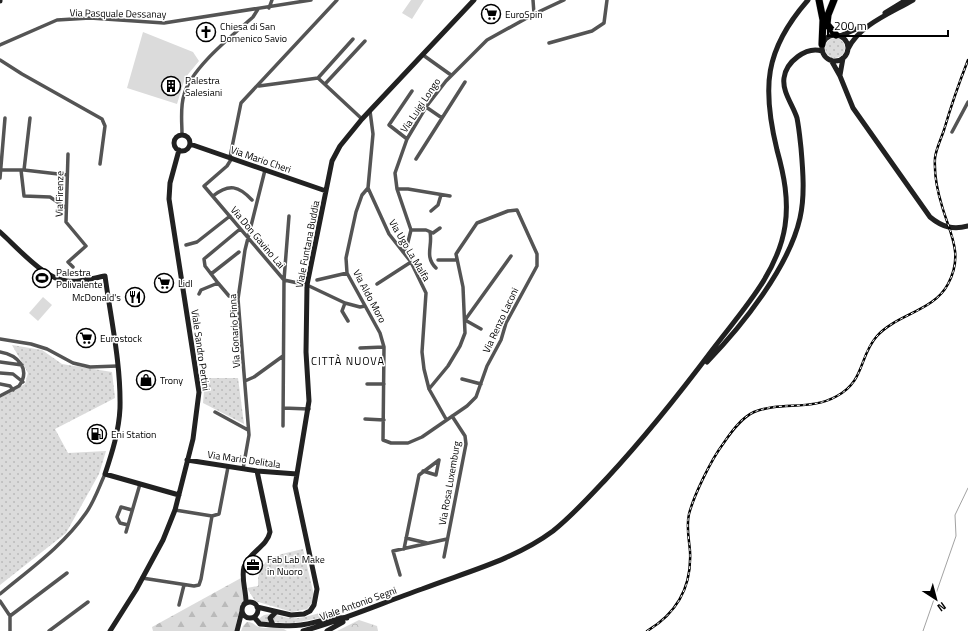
<svg xmlns="http://www.w3.org/2000/svg" width="968" height="631" font-family="'Titillium Web',sans-serif">
  <style>
    .grass { fill: url(#grass-dots) }
    .forest { fill: url(#forest-firs) }
    .park { fill: url(#park-crowns) }
    .pitch { fill: #dbdbdb }
    .lines { fill: none; stroke-linecap: round; stroke-linejoin: round }
    .stream { stroke: #a2a2a2; stroke-width: 1 }
    .highway-casing { stroke: #dbdbdb; stroke-width: 8 }
    .street { stroke: #545454; stroke-width: 3.5 }
    .secondary { stroke: #212121; stroke-width: 5 }
    .highway { stroke: #000; stroke-width: 7 }
    .rail-casing { stroke: #000; stroke-width: 2.5 }
    .rail { stroke: #fff; stroke-width: 1; stroke-dasharray: 3; stroke-linecap: butt }
    .labels { text-anchor: middle; stroke-width: 3; stroke-linejoin: round; paint-order: stroke }
    .street-label { font-size: 10px; fill: #000; stroke: #fff }
    .poi-label { font-size: 10px; fill: #000; stroke: #fff; text-anchor: start }
    .neighbourhood-label { font-size: 11px; letter-spacing: 1px; fill: #000; stroke: #fff }
  </style>
  <defs>
    <pattern id="grass-dots" width="8" height="8" patternUnits="userSpaceOnUse"><rect width="8" height="8" fill="#dbdbdb"/><path d="M2 2h.1M6 6h.1" fill="none" stroke="#bababa" stroke-width="1.8" stroke-linecap="round"/></pattern>
    <pattern id="forest-firs" width="22" height="20" patternUnits="userSpaceOnUse"><rect width="22" height="20" fill="#dbdbdb"/><path d="M5 1l3.5 6h-7zM16 11l3.5 6h-7z" fill="#bababa"/></pattern>
    <pattern id="park-crowns" width="20" height="18" patternUnits="userSpaceOnUse"><rect width="20" height="18" fill="#dbdbdb"/><path d="M2 6a3 3 0 1 1 6 0M12 15a3 3 0 1 1 6 0" fill="none" stroke="#bababa"/></pattern>
  </defs>
  <rect width="100%" height="100%" fill="#fff"/>
  <!-- grass -->
  <path class="grass" d="M825 48a10 10 0 1 1 20 0a10 10 0 1 1-20 0Z
    M12,345L42,350L62,364L112,372L115,398L55,429L68,453L106,451L99,474L66,533L0,585V398L25,384L28,373Z
    M205,378H238L244,424L203,403Z
    M303,549L314,595V600L307,609L292,612L255,601L247,588L258,586C257,556 279,555 303,549Z
    M324,612L325,617L293,623L261,622L259,619C267,609 281,618 292,618C302,619 314,614 324,612Z"/>
  <!-- forest -->
  <path class="forest" d="M241,578L244,599L237,619L235,631H153L152,627Z
    M247,622C253,622 254,625 259,627C269,630 278,625 287,631H241L243,626Z"/>
  <!-- park -->
  <path class="park" d="M359,620L377,626L378,631H337Z"/>
  <!-- pitch -->
  <path class="pitch" d="M411,0H424L412,19L402,13Z
    M143,32L193,52L199,61L185,78L177,104L127,88Z
    M43,297L52,305L38,321L29,313Z"/>
  <g class="lines">
    <!-- stream -->
    <path class="stream" d="M923,631L956,536L955,515L968,488"/>
    <!-- highway casing -->
    <g class="highway-casing">
      <path id="highway" d="M819,0L823,20L822,44
        M825,22L836,35
        M827,24L828,15L834,0"/>
    </g>
    <!-- street -->
    <path class="street" d="M533,0L534,14
      M269,8L272,0
      M549,43L592,31L604,23L607,0
      M0,45L57,20L90,18L164,23L311,0
      M423,55L451,75
      M0,60L22,74L102,119L105,126L100,164
      M318,78L353,39
      M325,84L365,41
      M259,86L318,78L362,119
      M426,107L442,118
      M370,111L373,134L368,188L389,234L411,262L426,293L422,352L424,369L429,389L446,419
      M952,132L968,102
      M182,134C182,122 180,107 184,95C191,68 232,36 253,17L258,9
      M407,139L389,125L412,91
      M68,154L66,222L86,246L68,262L73,267
      M230,157L241,103L337,0
      M232,158L227,166L204,186L284,280L307,285L345,303L360,307L365,306
      M416,159L465,82
      M0,170H24L67,175
      M21,170L24,196L50,197L65,207
      M24,170L30,118
      M0,178L5,118
      M368,188L362,195L356,212L346,258L347,273L380,333L384,347L383,440L391,443H408L422,437L467,406L476,397L487,366L501,340L506,323L537,266V254L517,210L508,211L477,223L456,254L463,287L465,333L460,346L448,366L429,389
      M397,189H408L450,196
      M213,196C229,183 239,186 252,200
      M431,211L438,205L441,195
      M411,230H426L433,233L440,228
      M430,232C433,246 424,256 436,268
      M186,245L197,242L230,216
      M403,252L407,246L411,230L397,189L395,173L407,139L426,107L446,81L487,40L534,14L564,0
      M438,260H457
      M211,274L239,252
      M317,280L347,273
      M218,283L229,296
      M377,284L411,262
      M199,294L201,290L218,283L205,266L204,259L240,229
      M345,303L342,311L348,321
      M481,329L465,320L511,256
      M0,339L31,344L47,349L73,363L90,367L118,366
      M360,348L384,347
      M0,352C18,355 31,369 19,386L0,396
      M0,362L22,365
      M0,373L13,374L23,382
      M462,379L481,384
      M245,381L254,377L283,356
      M0,384L10,386L13,390
      M367,384H384
      M283,408L309,409
      M215,412L248,430
      M365,419L384,420
      M283,426L284,280L289,216
      M243,469L249,435L238,299L245,250L265,170
      M423,471L436,475L439,460
      M175,510L212,516L219,514L228,467
      M128,525L120,523L117,517L121,507L132,510
      M126,532L140,484
      M406,538L427,543
      M404,549L419,475L439,460
      M444,557L466,444L465,436L452,416
      M400,575L393,551L447,539
      M142,578L194,586L199,585L201,579L212,516
      M0,594C30,569 63,546 86,513C94,502 99,487 105,474
      M0,601L10,616V631
      M179,605L184,585
      M10,616L67,573
      M49,631L88,602"/>
    <!-- secondary -->
    <path class="secondary" d="M0,1V0
      M885,13L906,0
      M822 48a13 13 0 1 1 26 0a13 13 0 1 1-26 0Z
      M840,36L863,26
      M848,49C859,25 891,13 913,0
      M831,60L840,76L853,108L930,217C942,227 953,230 968,226
      M840,75L843,58
      M174 143a8 8 0 1 1 16 0a8 8 0 1 1-16 0Z
      M190,144L326,191
      M0,232C17,247 44,279 67,281C79,283 93,278 105,276C111,320 121,364 120,408C119,431 112,453 105,474L179,495
      M707,362C742,326 789,267 800,218C805,196 803,171 801,148C800,139 799,128 797,118C793,105 782,92 784,78C786,62 806,46 822,51
      M187,460L257,471L297,474
      M242 610a8 8 0 1 1 16 0a8 8 0 1 1-16 0Z
      M244,604L246,602C246,590 241,578 244,567C249,552 267,547 270,532L257,471
      M257,607L291,615L304,614L310,611L314,605L317,589L295,486L309,401L306,352L307,285L332,161L340,146L362,119L474,0
      M254,617L260,624C274,625 288,627 301,625C316,623 332,616 347,618
      M273,625L270,618L275,613
      M110,631L136,590L163,540L175,510L193,439L199,392L169,199L170,183L179,150
      M237,631L242,611
      M303,631C344,620 382,603 422,589C466,572 514,560 553,531C573,515 590,496 607,478C645,437 680,393 713,349C741,312 778,273 785,226C789,200 784,175 777,150C762,88 764,50 808,0
      M327,631L343,622"/>
    <!-- highway -->
    <use href="#highway" class="highway"/>
    <!-- rail casing -->
    <g class="rail-casing">
      <path id="rail" d="M647,631C677,613 692,587 690,551C689,539 686,526 689,514C694,495 711,460 723,444C731,432 741,418 754,412C781,401 811,411 837,396C865,381 859,356 877,336C897,314 934,311 948,284C964,254 950,234 942,206C937,190 934,175 935,158C936,149 941,139 944,130C951,106 959,83 968,60"/>
    </g>
    <!-- rail -->
    <use href="#rail" class="rail"/>
  </g>
  <!-- icons -->
  <defs>
    <g id="supermarket-ring" transform="scale(1)"><circle r="9.5" fill="#fff" stroke="#000" stroke-width="1.5"/><path d="M-6-5.5h2.5l.6 2H6L4.5 2H-2.5L-4.4-4H-6ZM-1.5 3.2a1.3 1.3 0 1 0 .1 0ZM3 3.2a1.3 1.3 0 1 0 .1 0Z" fill="#000"/></g>
    <g id="church-ring" transform="scale(1)"><circle r="9.5" fill="#fff" stroke="#000" stroke-width="1.5"/><path d="M-1.2-6h2.4v3.5h3.3v2.4h-3.3V6h-2.4V-.1h-3.3v-2.4h3.3Z" fill="#000"/></g>
    <g id="building-ring" transform="scale(1)"><circle r="9.5" fill="#fff" stroke="#000" stroke-width="1.5"/><path d="M-4-6H4V6H1V3H-1V6H-4ZM-2.5-4.3h1.7v1.8h-1.7ZM.8-4.3h1.7v1.8H.8ZM-2.5-1h1.7V.8h-1.7ZM.8-1h1.7V.8H.8Z" fill="#000"/></g>
    <g id="stadium-ring" transform="scale(1)"><circle r="9.5" fill="#fff" stroke="#000" stroke-width="1.5"/><path d="M0-5a6.5 5 0 1 0 0 10a6.5 5 0 1 0 0-10ZM-3.5-1.8h7v3.6h-7Z" fill="#000"/></g>
    <g id="restaurant-ring" transform="scale(1)"><circle r="9.5" fill="#fff" stroke="#000" stroke-width="1.5"/><path d="M-5-6h1v4h1v-4h1v4h1v-4h1v5L-1.5 .5V6h-2V.5L-5-1ZM5-6V6H3V1.5H1.5Q1.5-4 5-6Z" fill="#000"/></g>
    <g id="shop-ring" transform="scale(1)"><circle r="9.5" fill="#fff" stroke="#000" stroke-width="1.5"/><path d="M-5-2.5h2.3a2.7 3.5 0 0 1 5.4 0H5L5.5 6h-11ZM-1.5-2.5h3a1.5 2.3 0 0 0-3 0Z" fill="#000"/></g>
    <g id="fuel-ring" transform="scale(1)"><circle r="9.5" fill="#fff" stroke="#000" stroke-width="1.5"/><path d="M-5.5-6h7V0h2V4h1.3V-2.5L3-4.5l.8-.8L6-3V5H2.5V1h-1V6h-7ZM-4.2-4.7v3.2H.2V-4.7Z" fill="#000"/></g>
    <g id="office-ring" transform="scale(1)"><circle r="9.5" fill="#fff" stroke="#000" stroke-width="1.5"/><path d="M-6-3h4V-5.5h4V-3h4V5H-6ZM-1-4.5V-3h2v-1.5ZM-6 0V1H6V0Z" fill="#000"/></g>
  </defs>
  <g fill-rule="evenodd">
    <use href="#supermarket-ring" x="491" y="14"/>
    <use href="#church-ring" x="206" y="32"/>
    <use href="#building-ring" x="171" y="86"/>
    <use href="#stadium-ring" x="42" y="278"/>
    <use href="#supermarket-ring" x="164" y="283"/>
    <use href="#restaurant-ring" x="135" y="297"/>
    <use href="#supermarket-ring" x="86" y="338"/>
    <use href="#shop-ring" x="146" y="380"/>
    <use href="#fuel-ring" x="97" y="434"/>
    <use href="#office-ring" x="253" y="565"/>
  </g>
  <g class="labels">
    <!-- street labels -->
    <g class="street-label">
      <text transform="translate(118 13) rotate(1)" y="4">Via Pasquale Dessanay</text>
      <text transform="translate(420 105) rotate(-56)" y="4">Via Luigi Longo</text>
      <text transform="translate(261 159) rotate(19)" y="4">Via Mario Cheri</text>
      <text transform="translate(59 194) rotate(-89)" y="4">Via Firenze</text>
      <text transform="translate(258 237) rotate(50)" y="4">Via Don Gavino Lai</text>
      <text transform="translate(307 244) rotate(-79)" y="4">Viale Funtana Buddia</text>
      <text transform="translate(410 250) rotate(59)" y="4">Via Ugo La Malfa</text>
      <text transform="translate(370 296) rotate(62)" y="4">Via Aldo Moro</text>
      <text transform="translate(500 320) rotate(-65)" y="4">Via Renzo Laconi</text>
      <text transform="translate(234 331) rotate(-93)" y="4">Via Gonario Pinna</text>
      <text transform="translate(201 350) rotate(82)" y="4">Viale Sandro Pertini</text>
      <text transform="translate(244 459) rotate(8)" y="4">Via Mario Delitala</text>
      <text transform="translate(449 483) rotate(-80)" y="4">Via Rosa Luxemburg</text>
      <text transform="translate(358 603) rotate(-20)" y="4">Viale Antonio Segni</text>
    </g>
    <!-- poi labels -->
    <g class="poi-label">
      <text x="505" y="18">EuroSpin</text>
      <text x="220" y="30">Chiesa di San<tspan x="220" dy="12">Domenico Savio</tspan></text>
      <text x="185" y="84">Palestra<tspan x="185" dy="12">Salesiani</tspan></text>
      <text x="56" y="276">Palestra<tspan x="56" dy="12">Polivalente</tspan></text>
      <text x="178" y="287">Lidl</text>
      <text x="121" y="301" text-anchor="end">McDonald's</text>
      <text x="100" y="342">Eurostock</text>
      <text x="160" y="384">Trony</text>
      <text x="111" y="438">Eni Station</text>
      <text x="267" y="563">Fab Lab Make<tspan x="267" dy="12">in Nuoro</tspan></text>
    </g>
    <!-- neighbourhood labels -->
    <g class="neighbourhood-label">
      <text x="348" y="365">CITTÀ NUOVA</text>
    </g>
  </g>
  <!-- north arrow -->
  <g transform="translate(936 599) rotate(144)" stroke="#ffffff" stroke-width="3" paint-order="stroke">
  <path d="M0-3L7 15L0 10L-7 15Z" fill="#000000"/>
  <text y="-6" font-size="11" font-weight="bold" text-anchor="middle" fill="#000000">N</text>
  </g>
  <!-- scale -->
  <path d="M828 30v6h120v-6" fill="none" stroke="#000000" stroke-width="2"/>
  <text x="834" y="30" font-size="12" fill="#000000" stroke="#ffffff" stroke-width="3" paint-order="stroke">200 m</text>
</svg>
